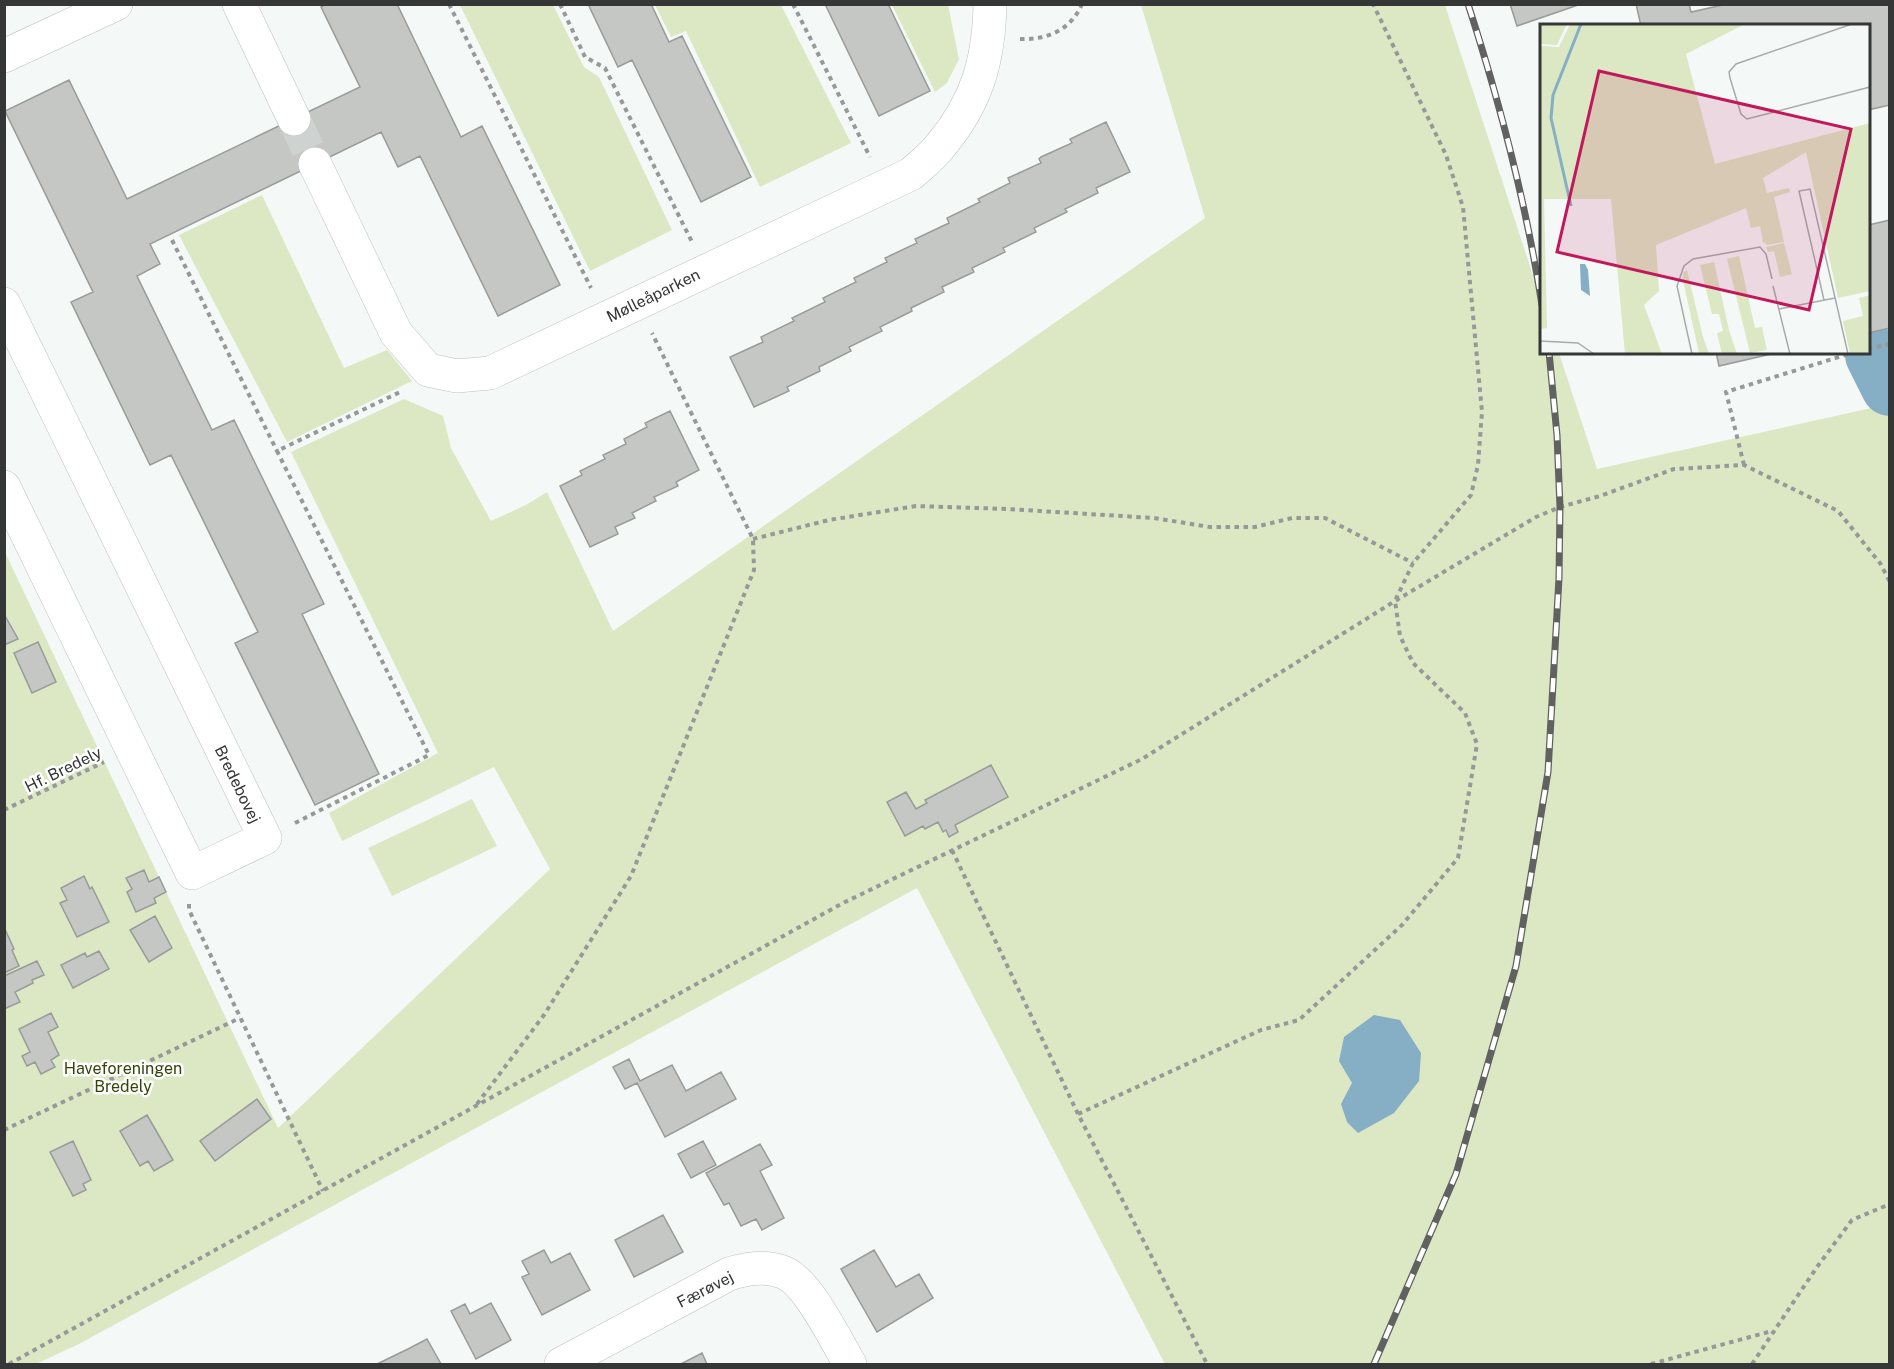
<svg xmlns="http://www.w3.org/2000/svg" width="1894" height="1369" font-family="'Public Sans',sans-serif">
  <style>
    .green { fill: #dbe8c3 }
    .water { fill: #86aec4 }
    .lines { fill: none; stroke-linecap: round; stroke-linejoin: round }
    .river { stroke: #86aec4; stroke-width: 58 }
    .building { fill: #c4c7c4; stroke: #989b98; stroke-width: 1.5 }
    .street-tunnel { stroke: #ced2d0; stroke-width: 33; stroke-dasharray: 33 16; stroke-linecap: butt }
    .street-casing { stroke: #bbc0bf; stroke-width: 34 }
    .path { stroke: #969998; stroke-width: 4; stroke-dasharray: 4.5 4.5; stroke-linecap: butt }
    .street { stroke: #fff; stroke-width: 33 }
    .rail-casing { stroke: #606261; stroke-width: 7 }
    .rail { stroke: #fff; stroke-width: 4.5; stroke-dasharray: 14; stroke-linecap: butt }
    .labels { text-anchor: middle; stroke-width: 5; stroke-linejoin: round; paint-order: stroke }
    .street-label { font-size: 16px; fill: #353636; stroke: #fff }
    .park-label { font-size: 16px; fill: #344306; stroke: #fff }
    .inset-river { fill: none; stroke: #86aec4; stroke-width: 3 }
    .inset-road { fill: none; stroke: #a8abaa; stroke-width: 1.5 }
    .view { fill: #c2185b; fill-opacity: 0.15; stroke: #c2185b; stroke-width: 3 }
    .inset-edge { fill: none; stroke: #353636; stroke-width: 3 }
  </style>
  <rect width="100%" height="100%" fill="#f4f9f7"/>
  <!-- green -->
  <path class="green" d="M460,5H553L584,67L599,77L672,230L590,271Z
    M655,5H781L851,143L760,187L686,31L671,37Z
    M892,5H948L959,59L947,83L935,92Z
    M1141,5H1445L1541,300L1542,352L1559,353L1597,469L1889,404V1364H1165L917,888L79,1344L36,1364H5L4,550L278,1128L550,869L494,767L342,841L329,813L438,753L291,452L404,399L443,416L451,448L491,521L526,505L547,492L613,631L1205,218Z
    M262,195L344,368L387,350L412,381L287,442L179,235Z
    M472,799L497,846L392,896L368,848Z"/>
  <!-- water -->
  <path class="water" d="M1374,1015L1400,1020L1421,1053L1419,1081L1394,1113L1358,1133L1347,1122L1341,1104L1352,1083L1339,1061L1344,1037Z"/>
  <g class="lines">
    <!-- river -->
    <path class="river" d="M1874,355L1890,387"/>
  </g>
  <!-- building -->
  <path class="building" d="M326,4H397L461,137L482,126L560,285L498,316L420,156L398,167L381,132L150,244L160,264L137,276L212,430L234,420L324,604L302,614L379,774L315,805L235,643L258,632L171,455L150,465L71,302L93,292L5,111L69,80L127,199L360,87L321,7Z
    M588,4H651L669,42L682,36L751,177L701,202L632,60L618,67Z
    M825,4H888L930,91L879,116Z
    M1510,4H1581L1517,26Z
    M1636,4H1689L1691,12L1727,4H1890V105L1868,110V26H1641Z
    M1106,122L1130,172L1096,188L1098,193L1065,209L1067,212L1034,228L1036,232L1003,248L1005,252L972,268L974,272L942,287L944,292L911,308L912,311L880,327L882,331L849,347L851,351L819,367L820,371L787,387L789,391L754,407L730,357L763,342L761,337L794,321L792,318L825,302L823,298L856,282L854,278L887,262L885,258L917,243L915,239L949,223L947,218L980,202L978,199L1010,183L1008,178L1041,163L1039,159L1041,157L1072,143L1070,139Z
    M1890,220V328L1868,333V225Z
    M1716,352H1780L1719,366Z
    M670,411L699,470L676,482L678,486L654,497L656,501L632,513L635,518L615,527L618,534L590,547L560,486L582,475L580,471L605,459L603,455L626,444L624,439L647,427L645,423Z
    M4,614L18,639L4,645Z
    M38,642L56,682L32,693L14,653Z
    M991,765L1008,797L955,825L958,832L949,837L946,830L943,832L938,822L925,829L923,826L905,836L887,802L906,792L916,809L927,803L925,800Z
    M144,870L149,882L159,877L166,892L154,898L156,903L136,912L127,892L132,889L126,878Z
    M84,876L90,889L92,887L109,922L77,937L60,903L67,900L61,888Z
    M155,916L172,948L149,962L130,930Z
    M4,927L14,949L12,950L19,966L4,973Z
    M99,951L109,969L73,988L61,965L85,953L87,957Z
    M37,961L44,975L32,980L33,983L15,992L20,1002L4,1009V976Z
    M51,1013L58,1027L48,1032L59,1055L51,1060L55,1067L41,1074L35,1062L27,1066L22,1056L30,1052L19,1029Z
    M629,1059L640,1081L672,1065L686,1091L721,1072L736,1099L665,1137L637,1083L625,1089L613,1067Z
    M257,1099L271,1119L215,1161L200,1141Z
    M147,1115L173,1160L154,1171L148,1161L140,1166L120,1131Z
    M73,1141L91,1180L83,1184L86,1190L73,1196L50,1152Z
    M703,1141L716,1165L691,1178L678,1154Z
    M760,1144L772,1165L760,1171L784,1218L762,1230L756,1219L741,1226L729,1203L724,1205L706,1173Z
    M663,1215L683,1252L634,1277L615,1240Z
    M544,1250L551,1263L570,1253L590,1290L542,1315L522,1277L529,1274L522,1261Z
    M874,1250L896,1287L919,1274L933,1298L877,1332L841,1269Z
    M491,1303L511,1340L476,1359L451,1311L465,1304L470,1314Z
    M427,1339L441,1364H377L408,1349Z
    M702,1353L707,1364H681Z"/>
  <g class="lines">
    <!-- street-tunnel -->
    <path class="street-tunnel" d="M294,119L315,164"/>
    <!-- street casing -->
    <g class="street-casing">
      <path id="street" d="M239,4L294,119
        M4,56L116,4
        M315,164L396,333L428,370L457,376L490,373L911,174C921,165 933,156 941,145C977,102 989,60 990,4
        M4,304L265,838L192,873L4,487
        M561,1364L729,1274C747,1268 767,1265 785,1273C809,1284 836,1341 850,1364"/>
    </g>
    <!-- path -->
    <path class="path" d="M449,4L591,288
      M560,4L585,57L605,68L692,242
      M793,4L870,157
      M1020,39C1047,40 1071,30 1082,4
      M172,240L277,451
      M1868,349L1890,344
      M1744,465L1726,392L1855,352
      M753,539L829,520L916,506L1007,509L1154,518L1210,527H1255L1292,518H1325L1413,563
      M4,810L104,762
      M295,823L429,755L277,451L402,391
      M952,850L1078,1114L1207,1364
      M189,904V910L323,1191
      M477,1104L544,1015L631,876L754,570L753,539L652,333
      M1078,1114L1261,1030L1299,1020L1402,925L1458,858L1477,744L1465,713L1413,663L1400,636L1395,601L1413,563L1471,495L1478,465L1482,412L1463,207L1446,155L1373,4
      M4,1130L240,1018
      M9,1364L843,903L1142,759L1395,601L1536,517L1560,507L1600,496L1674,469L1744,465L1838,511L1880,563L1890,582
      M1651,1364L1772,1331
      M1752,1364L1817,1267L1852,1220L1890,1204"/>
    <!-- street -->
    <use href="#street" class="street"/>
    <!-- rail casing -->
    <g class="rail-casing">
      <path id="rail" d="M1468,4C1500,103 1526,203 1542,305
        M1374,1364L1456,1174L1516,966L1548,772L1559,578L1560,507L1557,435L1549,352"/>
    </g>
    <!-- rail -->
    <use href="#rail" class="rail"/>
  </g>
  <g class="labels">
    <!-- street labels -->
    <g class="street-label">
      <text transform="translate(653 295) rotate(-26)" y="6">Mølleåparken</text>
      <text transform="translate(63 769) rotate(-26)" y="6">Hf. Bredely</text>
      <text transform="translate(238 784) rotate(64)" y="6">Bredebovej</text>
      <text transform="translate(705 1289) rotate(-27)" y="6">Færøvej</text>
    </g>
    <!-- park labels -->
    <g class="park-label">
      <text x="123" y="1074">Haveforeningen<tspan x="123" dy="18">Bredely</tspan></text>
    </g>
  </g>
  <!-- overview -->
  <g transform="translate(1540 24)">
    <rect width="330" height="330" fill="#f4f9f7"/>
    <path d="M0,0H27L17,21L0,20ZM30,0H205L146,30L175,140L330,99V267L298,274L266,128L223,154L227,169L249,164L250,168L234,173L244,218L227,221L223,218L220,202L211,204L206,184L116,221L119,267L104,281L122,330H85L71,175H4L7,304L0,305V22L19,23ZM244,219L252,250L240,253L234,227L228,228L226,223ZM199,232L215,304L222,303L227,326L210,329L187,235ZM174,238L189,306L197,330H182L177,309L183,307L179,290H172L160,241ZM147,246L163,313L169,330L159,329L144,261L143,249ZM330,271V330H310L303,297L323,292L319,274Z" fill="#dbe8c3"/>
    <path d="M40,240H45L48,246L50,272L41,266Z" fill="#86aec4"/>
    <path class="inset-river" d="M31,182L11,94L13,71L41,0"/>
    <path class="inset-road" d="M312,0L196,40L189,48L190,54L201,90L207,95L330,63M233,262L250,330M284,276L259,167L270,165L308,330M239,285L295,274M0,317L38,319L54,330M152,330L137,262L144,242L153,235L220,223L226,230L232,255"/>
    <path class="view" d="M59,47L311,105L269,286L17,228Z"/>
    <rect width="330" height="330" class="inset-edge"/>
  </g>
  <!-- border -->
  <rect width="1894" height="1369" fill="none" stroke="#353636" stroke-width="12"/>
</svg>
